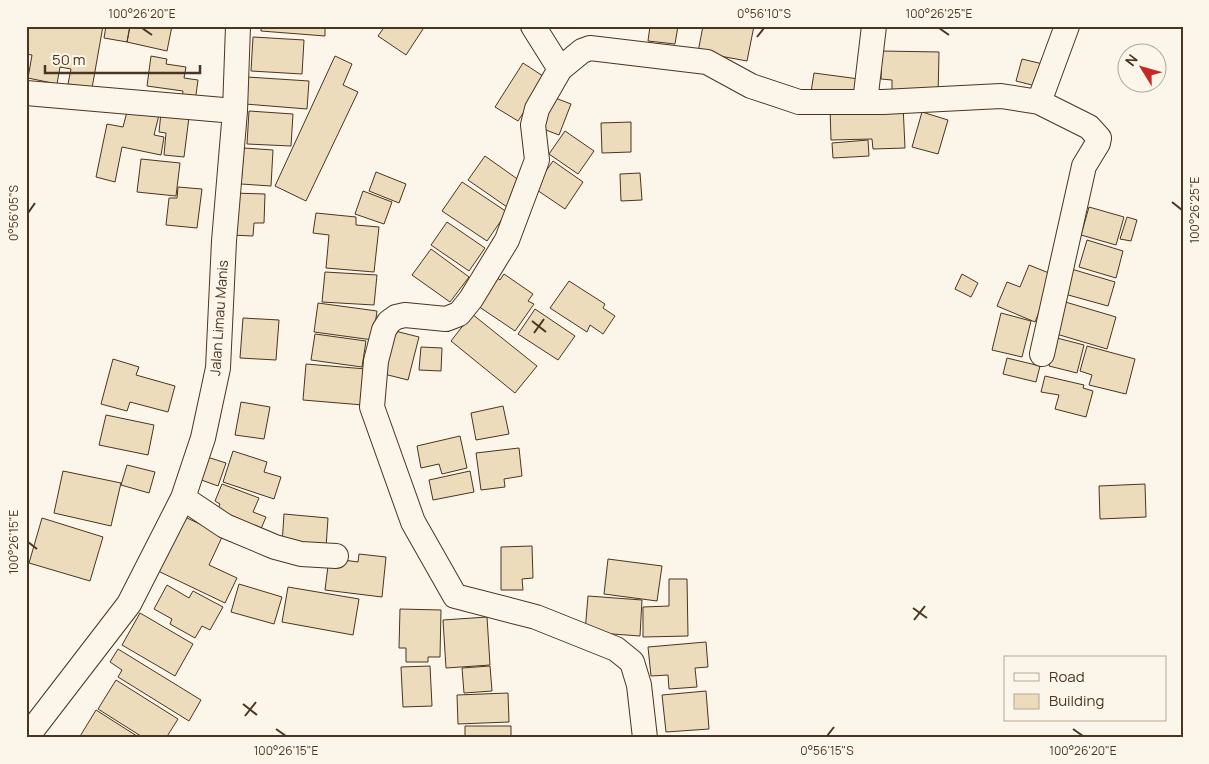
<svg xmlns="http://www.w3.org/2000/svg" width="1209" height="764" font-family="Manrope,sans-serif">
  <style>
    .building { fill: #ecdcbc; stroke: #4a3520 }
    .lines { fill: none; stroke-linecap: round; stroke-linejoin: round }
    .minor-casing { stroke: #4a3520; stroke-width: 26 }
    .minor { stroke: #fbf6e9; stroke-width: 24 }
    .ticks { fill: none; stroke: #4a3520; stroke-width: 2 }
    .labels { text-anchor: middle; stroke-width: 4; stroke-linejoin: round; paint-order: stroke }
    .street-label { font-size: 14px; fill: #4a3520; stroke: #fbf6e9 }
    .neatline { fill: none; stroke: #4a3520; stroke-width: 2 }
    .ticks-label { font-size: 12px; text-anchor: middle; fill: #4a3520 }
  </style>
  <rect width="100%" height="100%" fill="#fbf6e9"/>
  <!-- building -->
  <path class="building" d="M26,26H103L92,88L68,84L71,69L60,67L57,84L28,78L32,55L26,54Z
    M106,26H130L127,42L104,38Z
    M130,26H172L167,51L127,42Z
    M261,26H325V36L261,31Z
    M385,26H425L406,55L378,36Z
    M650,26H678L675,44L648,41Z
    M703,26H754L747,61L698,52Z
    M253,37L304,40L302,74L251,71Z
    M882,51L939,52L938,97L892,96V80L881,79Z
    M151,56L167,59L166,64L186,67L184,78L198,80L195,102L182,100L183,91L147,86Z
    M335,56L352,64L343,85L358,92L306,201L275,186Z
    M1022,59L1047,65L1040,87L1016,81Z
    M523,63L546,78L518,121L495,107Z
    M814,73L859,79L857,97L811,92Z
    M247,77L309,81L307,109L245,104Z
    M550,96L571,104L559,135L538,127Z
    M903,105L905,148L873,149L872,139L831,140L830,107Z
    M128,108L159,115L154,135L164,137L161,155L122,147L115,182L96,177L107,124L123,127Z
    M249,111L293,114L291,146L247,144Z
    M922,112L948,120L938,154L912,147Z
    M161,113L189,117L184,157L164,155L166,133L159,132Z
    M631,122V152L602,153L601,123Z
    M565,131L594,151L578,174L549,154Z
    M868,140L869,156L833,158L832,143Z
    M244,148L273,150L271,186L241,184Z
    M485,156L523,183L507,207L468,180Z
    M141,159L180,163L176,196L137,192Z
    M553,161L583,182L565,209L534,188Z
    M376,172L406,184L399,203L369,191Z
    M640,173L642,200L621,201L620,174Z
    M462,182L507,212L487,241L442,211Z
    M178,187L202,189L197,228L166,225L169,198H177Z
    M363,191L392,202L384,224L355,214Z
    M232,193L265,194L264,223H254L253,236L231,235Z
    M1089,207L1124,217L1116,245L1081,235Z
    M316,213L356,217V225L379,227L374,272L326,268L329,235L313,233Z
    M1127,217L1137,220L1131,241L1120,239Z
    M447,222L485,248L469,271L431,245Z
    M1087,240L1123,251L1116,278L1079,267Z
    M431,249L469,277L450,302L412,275Z
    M1029,265L1054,275L1035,322L997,306L1007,282L1020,287Z
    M1068,268L1115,282L1108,306L1061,293Z
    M325,272L377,275L374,305L322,302Z
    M504,274L533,294L528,301L534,304L515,331L475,304L495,276L500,280Z
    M962,274L978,283L971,297L955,289Z
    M569,281L605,304L603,308L615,316L603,334L590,325L587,332L550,308Z
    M1062,301L1116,317L1107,349L1053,333Z
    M318,303L377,311L373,340L314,332Z
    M535,309L575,336L558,360L518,334Z
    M1001,313L1031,321L1022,357L992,350Z
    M472,314L537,366L515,393L451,341Z
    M243,318L279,320L276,360L240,358Z
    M395,331L419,337L408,380L384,374Z
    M315,334L366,341L362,367L311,360Z
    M1057,338L1084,345L1077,373L1049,366Z
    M1087,346L1135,359L1126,394L1089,385L1092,375L1080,371Z
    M421,347L442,348L441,371L419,370Z
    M1007,358L1040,366L1036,382L1003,374Z
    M113,359L139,367L136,375L175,386L168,412L130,402L127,411L101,404Z
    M306,364L366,369L363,405L303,400Z
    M1045,376L1084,385L1083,388L1093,391L1086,417L1055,409L1059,395L1041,392Z
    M241,402L270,407L264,439L235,435Z
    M503,406L509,434L476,440L471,413Z
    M106,415L154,425L148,455L99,445Z
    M460,436L467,468L442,474L439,464L421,468L417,446Z
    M519,448L522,476L504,479L505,487L481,490L476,453Z
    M233,451L267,462L264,472L281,477L274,499L223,482Z
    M201,455L226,463L218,486L193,477Z
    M127,465L155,472L149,493L121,485Z
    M63,471L121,483L111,526L54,513Z
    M470,471L474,492L433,500L429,480Z
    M222,484L259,498L253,512L266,517L260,531L216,514L220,504L215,501Z
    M1145,484L1146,517L1100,519L1099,486Z
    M284,514L328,518L326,548L282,544Z
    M185,517L223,535L209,565L237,578L225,603L158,571Z
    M42,518L103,537L90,581L29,563Z
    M532,546L533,578L522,579L523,590H501V547Z
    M359,554L386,557L382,597L325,590L329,558L358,562Z
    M608,559L662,566L657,601L604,594Z
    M669,579H687L688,636L643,637V607L669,606Z
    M239,584L282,597L274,624L231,612Z
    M167,585L189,598L193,591L223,607L210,630L202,626L195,638L170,624L172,619L154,609Z
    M288,587L359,599L353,635L282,622Z
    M588,596L642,600L640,636L585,632Z
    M400,609L441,610L440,657H428V662H406V648H399Z
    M140,613L193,644L175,676L122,645Z
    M487,617L490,665L446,668L443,620Z
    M706,642L708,667L695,668L697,687L669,689L668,675L651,676L648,647Z
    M118,649L201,700L189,721L118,677L122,670L110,662Z
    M430,666L432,706L403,707L401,667Z
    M490,666L492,691L464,693L462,668Z
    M116,680L178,719L166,738H144L98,709Z
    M706,691L709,729L666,732L662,695Z
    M508,693L509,722L458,724L457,695Z
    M96,710L140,738H79Z
    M465,726H511V738H465Z"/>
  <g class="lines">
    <!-- minor casing -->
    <g class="minor-casing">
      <path id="minor" d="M533,26L560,69
        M26,93L235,111
        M865,102L874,26
        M1039,102L1067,26
        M183,498L225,526L275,547L301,554L336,556
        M26,738L129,604L183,498L203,438L218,368L224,241L235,111L238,26
        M645,738L639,685L632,662L616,649L536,617L455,596L413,522L372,407L376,361L384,330L389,322L396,317L405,315L446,319L459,314L471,299L507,240L537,160L533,125L537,109L560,69L582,51L590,48L707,62L751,86L799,102H883L1001,96L1039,102L1089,127L1099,138L1098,143L1084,166L1042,354"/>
    </g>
    <!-- minor -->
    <use href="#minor" class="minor"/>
  </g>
  <!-- ticks -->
  <path class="ticks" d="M142,28L152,35M939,28L949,35M757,37L764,28M1172,202L1182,210M28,213L35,203M532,321L546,332M534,333L544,319M28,542L37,549M913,608L927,618M914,620L925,606M243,704L257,715M245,716L256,702M276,729L286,736M1073,729L1083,736M827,736L834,727"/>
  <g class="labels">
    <!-- street labels -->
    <g class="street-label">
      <text transform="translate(219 318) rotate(-86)" y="5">Jalan Limau Manis</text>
    </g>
  </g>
  <!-- border -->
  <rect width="1209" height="764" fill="none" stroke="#fbf6e9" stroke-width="55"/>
  <!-- legend -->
  <rect x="1004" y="656" width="162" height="65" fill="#fbf6e9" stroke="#b4a999"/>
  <rect x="1014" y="673" width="25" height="8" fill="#fbf6e9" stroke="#b4a999"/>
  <text x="1049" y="682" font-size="15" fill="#4a3520">Road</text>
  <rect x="1014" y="694" width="25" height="15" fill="#ecdcbc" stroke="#b4a999"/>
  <text x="1049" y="706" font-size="15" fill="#4a3520">Building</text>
  <!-- north arrow -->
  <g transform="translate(1142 68) rotate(307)"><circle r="24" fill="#fbf6e9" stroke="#b4a999"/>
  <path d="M0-4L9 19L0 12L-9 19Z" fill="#c62828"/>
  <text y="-8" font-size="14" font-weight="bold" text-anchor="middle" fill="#4a3520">N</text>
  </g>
  <!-- scale -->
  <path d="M45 65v8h155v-8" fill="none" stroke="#4a3520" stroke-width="2.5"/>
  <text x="52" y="65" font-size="15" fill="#4a3520" stroke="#fbf6e9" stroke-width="4" paint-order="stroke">50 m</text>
  <rect x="28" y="28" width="1154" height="708" class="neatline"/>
  <g class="ticks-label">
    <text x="142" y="18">100°26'20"E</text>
    <text x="764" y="18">0°56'10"S</text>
    <text x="939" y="18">100°26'25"E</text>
    <text transform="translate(1195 210) rotate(-90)" y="4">100°26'25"E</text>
    <text transform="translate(14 213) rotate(-90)" y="4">0°56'05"S</text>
    <text transform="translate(14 542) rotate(-90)" y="4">100°26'15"E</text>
    <text x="286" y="755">100°26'15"E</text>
    <text x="827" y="755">0°56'15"S</text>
    <text x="1083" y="755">100°26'20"E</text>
  </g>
</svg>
